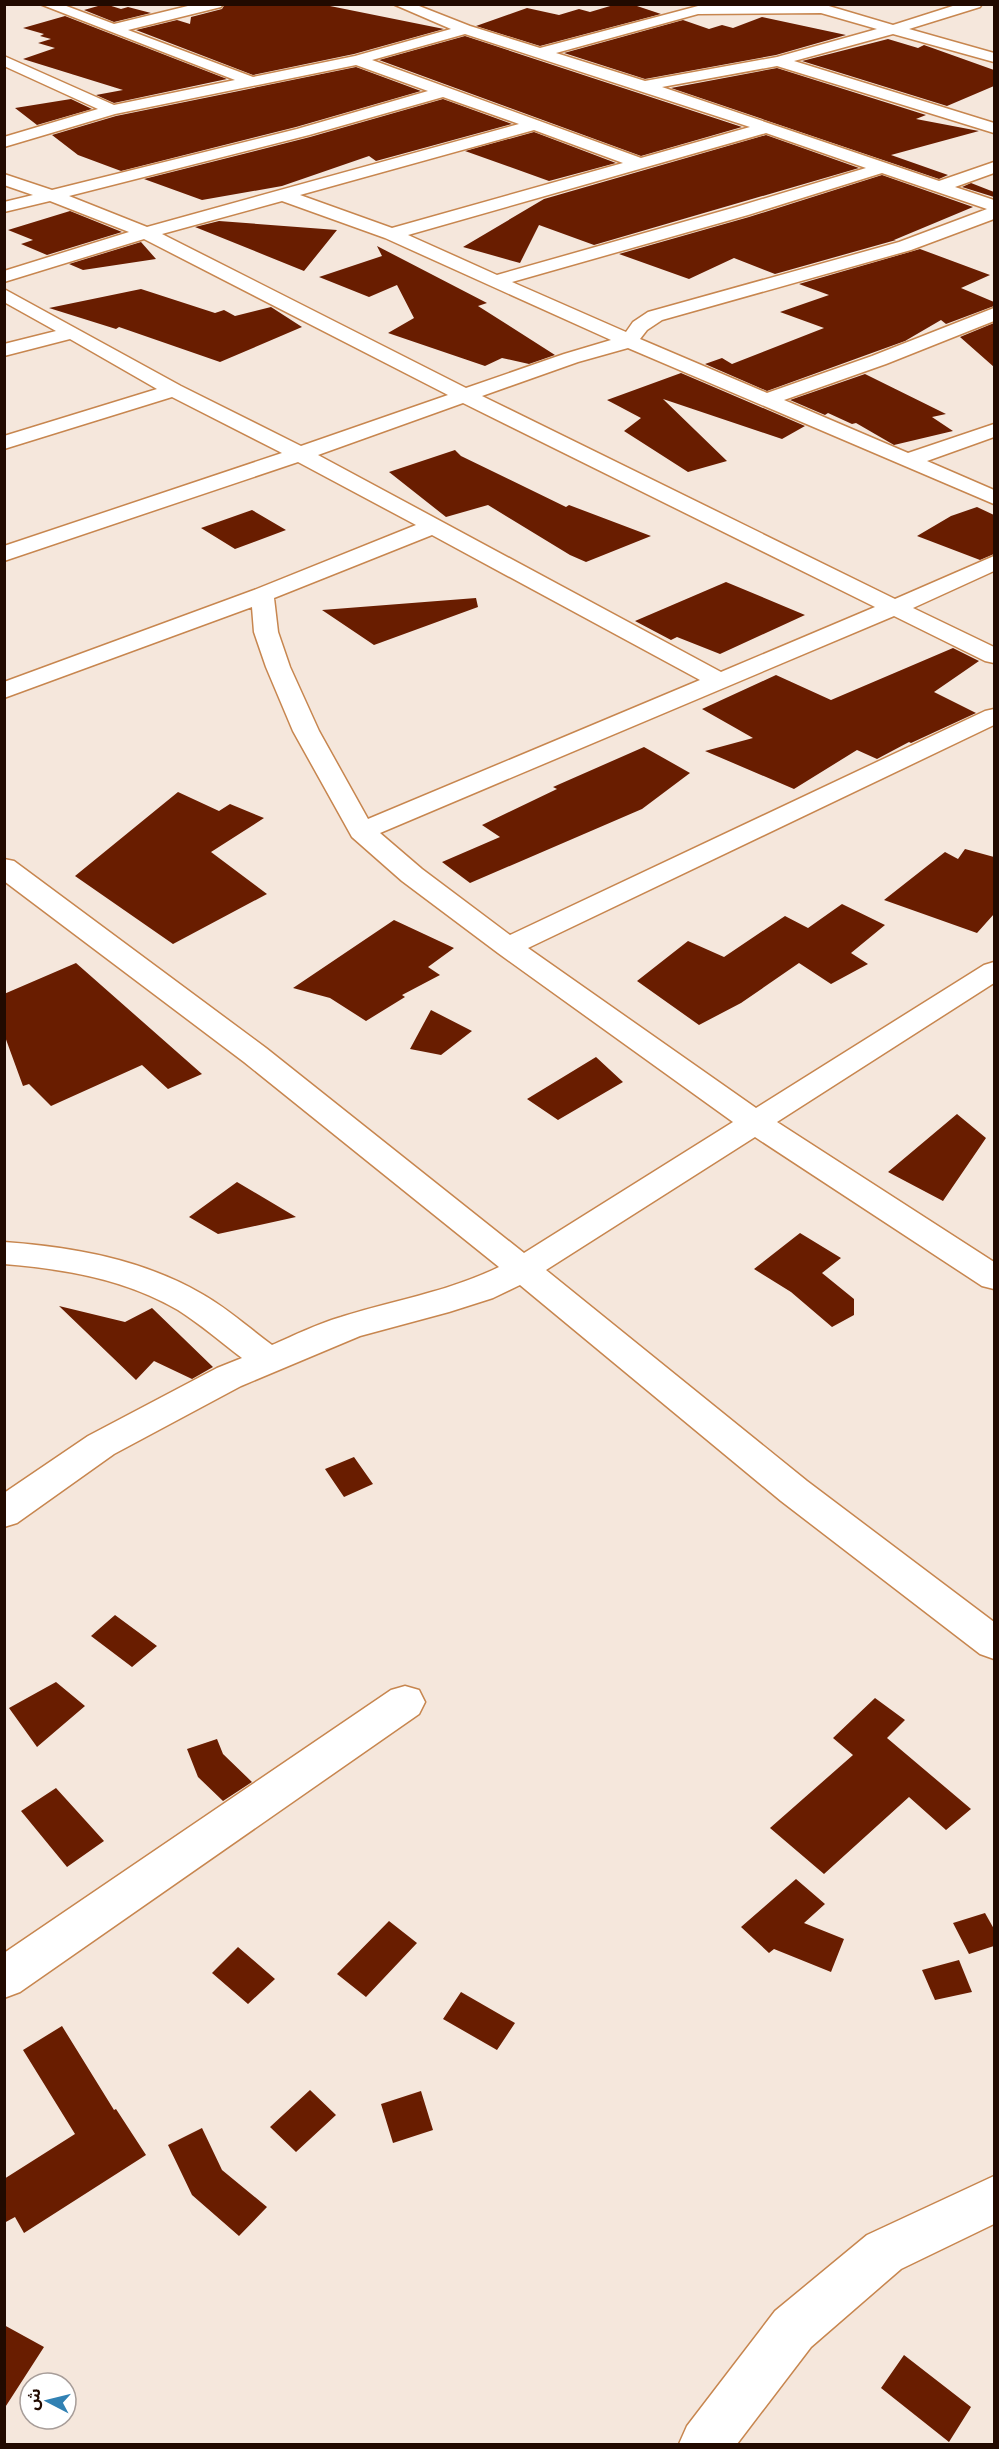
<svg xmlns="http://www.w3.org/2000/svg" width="999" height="2449" font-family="Figtree,'Noto Sans Arabic',sans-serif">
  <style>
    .building { fill: #691d00 }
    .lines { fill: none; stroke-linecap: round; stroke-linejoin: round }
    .minor-casing { stroke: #c7864f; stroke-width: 3 }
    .minor { fill: #fff; fill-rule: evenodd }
  </style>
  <rect width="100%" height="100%" fill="#f5e7dc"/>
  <!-- building -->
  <path class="building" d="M105,4L121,9L128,7L151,13L114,22L84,10Z
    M225,4H320L444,29L354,54L253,75L136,30L177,20L190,24L191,17L222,9Z
    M617,4H631L661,14L540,46L476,26L527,8L559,15L579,9L590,12Z
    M65,16L227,79L114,103L96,95L123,90L23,59L55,48L38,43L51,39L40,36L44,34L23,28Z
    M762,17L846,35L776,55L645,79L564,53L683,20L709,29L722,25L733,28Z
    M465,36L742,127L641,156L379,60Z
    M888,39L918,48L924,45L994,70V86L947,106L802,61Z
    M356,67L421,91L296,127L121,171L78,155L52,135L116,116Z
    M777,68L926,115L916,119L979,131L891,155L948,175L939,179L671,88Z
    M71,99L92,109L37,125L15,108Z
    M443,99L512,124L376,161L369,156L282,186L202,200L144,179L310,137Z
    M534,132L616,163L549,181L465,151Z
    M766,135L859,168L594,245L539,225L520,263L463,247L544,199Z
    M882,175L973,207L894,240H896L775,274L734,258L689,279L619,254L749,217Z
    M971,183L994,192V197L962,187Z
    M70,211L122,232L47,255L21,244L33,240L8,230Z
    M219,221L337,230L304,271L195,227Z
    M141,242L156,259L83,270L69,264Z
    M377,246L487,303L478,306L555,355L529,364L502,358L485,366L388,333L414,318L397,285L369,297L319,277L382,256Z
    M920,249L990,275L961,288L994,302V306L946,324L941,320L905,341L767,391L705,364L722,358L732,364L824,328L780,312L829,295L799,284Z
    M141,289L215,313L224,310L235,316L271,307L302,327L220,362L119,327L116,329L49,308Z
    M994,323V367L960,337Z
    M681,373L805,426L782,439L663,399L727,461L688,472L624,431L641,418L607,400Z
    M865,374L946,414L932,417L953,431L894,445L856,423L852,424L828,413L825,415L790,400Z
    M455,450L461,456L566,507L569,505L651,536L586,562L570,555L488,505L446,517L389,472Z
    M977,507L994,515V554L980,560L917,536L951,516Z
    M252,510L286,530L235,549L201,528Z
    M726,582L805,615L720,654L677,637L671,640L635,621Z
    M476,598L478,607L374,645L322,610Z
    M953,648L979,661L934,692L976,713L911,743L909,742L877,759L857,750L794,789L705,751L753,738L702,709L776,675L831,700Z
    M644,747L690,773L642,809L470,883L442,862L500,837L482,825L557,789L553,787Z
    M178,792L219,811L230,804L264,818L211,852L267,894L173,944L75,876Z
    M965,849L994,857V914L977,933L884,900L945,852L958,859Z
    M842,904L885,925L851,953L868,964L831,984L799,963L741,1003L699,1025L637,981L688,941L724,957L785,916L808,928Z
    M394,920L454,948L428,967L440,975L402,995L405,997L366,1021L330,998L293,988Z
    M76,963L202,1074L168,1089L142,1065L51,1106L29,1084L23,1086L4,1034V994Z
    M431,1010L472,1031L441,1055L410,1049Z
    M596,1057L623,1082L558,1120L527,1099Z
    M957,1114L986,1138L943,1201L888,1172Z
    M237,1182L296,1217L218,1234L189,1217Z
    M800,1233L841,1258L822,1273L854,1299V1315L832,1327L791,1292L754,1269Z
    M59,1306L125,1322L152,1308L213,1367L192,1379L154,1361L136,1380Z
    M354,1457L373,1484L344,1497L325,1469Z
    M115,1615L157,1646L132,1667L91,1636Z
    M56,1682L85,1706L37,1747L9,1708Z
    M875,1698L905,1720L887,1738L971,1809L946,1830L909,1797L824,1874L770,1828L853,1755L833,1738Z
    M217,1739L223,1754L252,1782L223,1801L198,1777L187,1749Z
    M56,1788L104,1841L67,1867L21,1811Z
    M796,1879L825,1904L804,1923L844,1939L831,1972L774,1949L769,1953L741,1927Z
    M985,1913L994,1929V1946L969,1954L953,1923Z
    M389,1921L417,1943L366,1997L337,1974Z
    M238,1947L275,1979L248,2004L212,1973Z
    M959,1960L972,1992L935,2000L922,1970Z
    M461,1992L515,2023L497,2050L443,2019Z
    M62,2026L114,2110L116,2109L146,2155L24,2233L15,2217L4,2223V2179L75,2134L23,2050Z
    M310,2090L336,2115L296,2152L270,2127Z
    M421,2091L433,2130L393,2143L381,2104Z
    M202,2128L222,2170L267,2207L239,2236L192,2195L168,2145Z
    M4,2325L44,2347L4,2409Z
    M904,2355L971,2407L949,2442L881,2388Z"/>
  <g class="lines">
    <!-- minor casing -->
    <g class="minor-casing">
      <path id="minor" d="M40,4H61L114,24L196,4H223L221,7L128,30L253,77L355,56L451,29L393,4H414L470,26L540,48L698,6L822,4L893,25L959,4H982L980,7L909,29L994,53V62L893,34L794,61L994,123V133L777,66L662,87L939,181L994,162V173L955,187L994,200V219L911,250L662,320L647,330L640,339L767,393L872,356L994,308V321L886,364L784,400L908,453L994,424V437L927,461L994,490V504L628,348L578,362L482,396L895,599L994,556V571L913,608L994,647V663L985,661L894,616L380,833L422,869L510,935L985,711L994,709V725L528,948L756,1108L984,965L994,962V983L777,1122L994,1262V1289L982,1286L755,1137L546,1270L807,1481L994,1622V1659L980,1654L781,1501L520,1285L493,1298L449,1312L360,1336L241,1386L114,1454L17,1523L4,1527V1493L88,1436L217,1368L242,1358C221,1342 200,1324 178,1310C125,1279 65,1269 4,1264V1242C72,1247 142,1259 202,1294C227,1308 249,1328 272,1345C295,1335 317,1324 341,1317C394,1300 448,1292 499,1267L244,1062L4,881V859L14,861L266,1048L524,1253L733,1122L498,953L402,881L352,837L293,731L266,667L254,632L252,607L4,698V682L254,590L416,525L298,462L4,561V546L282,453L172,397L4,449V436L157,389L70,339L4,356V344L56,331L4,302V289L181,386L301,446L448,395L144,239L4,282V271L129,232L50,201L4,212V202L33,195L4,185V174L52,190L297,129L428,91L356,65L115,114L4,147V137L98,109L4,66V56L114,105L235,80ZM821,13L877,29L777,57L645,81L556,53L698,14ZM465,34L750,127L641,158L372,60ZM443,97L519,124L147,227L69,196L309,135ZM534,130L623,163L392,228L300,195ZM766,133L866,168L736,207L497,275L408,235ZM882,173L987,209L899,242L648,312L633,322L626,332L512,282L748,215ZM282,201L385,238L611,340L564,354L466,388L162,234ZM463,403L875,607L721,672L318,455ZM432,535L700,680L368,819L319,731L290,667L278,632L274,598Z
        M405,1686L419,1690L425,1702L419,1714L20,1992L4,1998V1953L391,1690Z
        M994,2176V2224L901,2269L811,2347L737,2444H679L687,2426L775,2311L867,2235Z"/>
    </g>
    <!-- minor -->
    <use href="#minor" class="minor"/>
  </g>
  <!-- border -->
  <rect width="999" height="2449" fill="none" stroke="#220a00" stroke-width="12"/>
  <!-- north arrow -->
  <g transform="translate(48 2401) rotate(277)"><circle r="28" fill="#ffffff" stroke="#a79d99" stroke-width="1.5"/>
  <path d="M0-4.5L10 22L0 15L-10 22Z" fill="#3181b3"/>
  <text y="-9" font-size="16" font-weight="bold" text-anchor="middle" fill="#220a00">ش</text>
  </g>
</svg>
